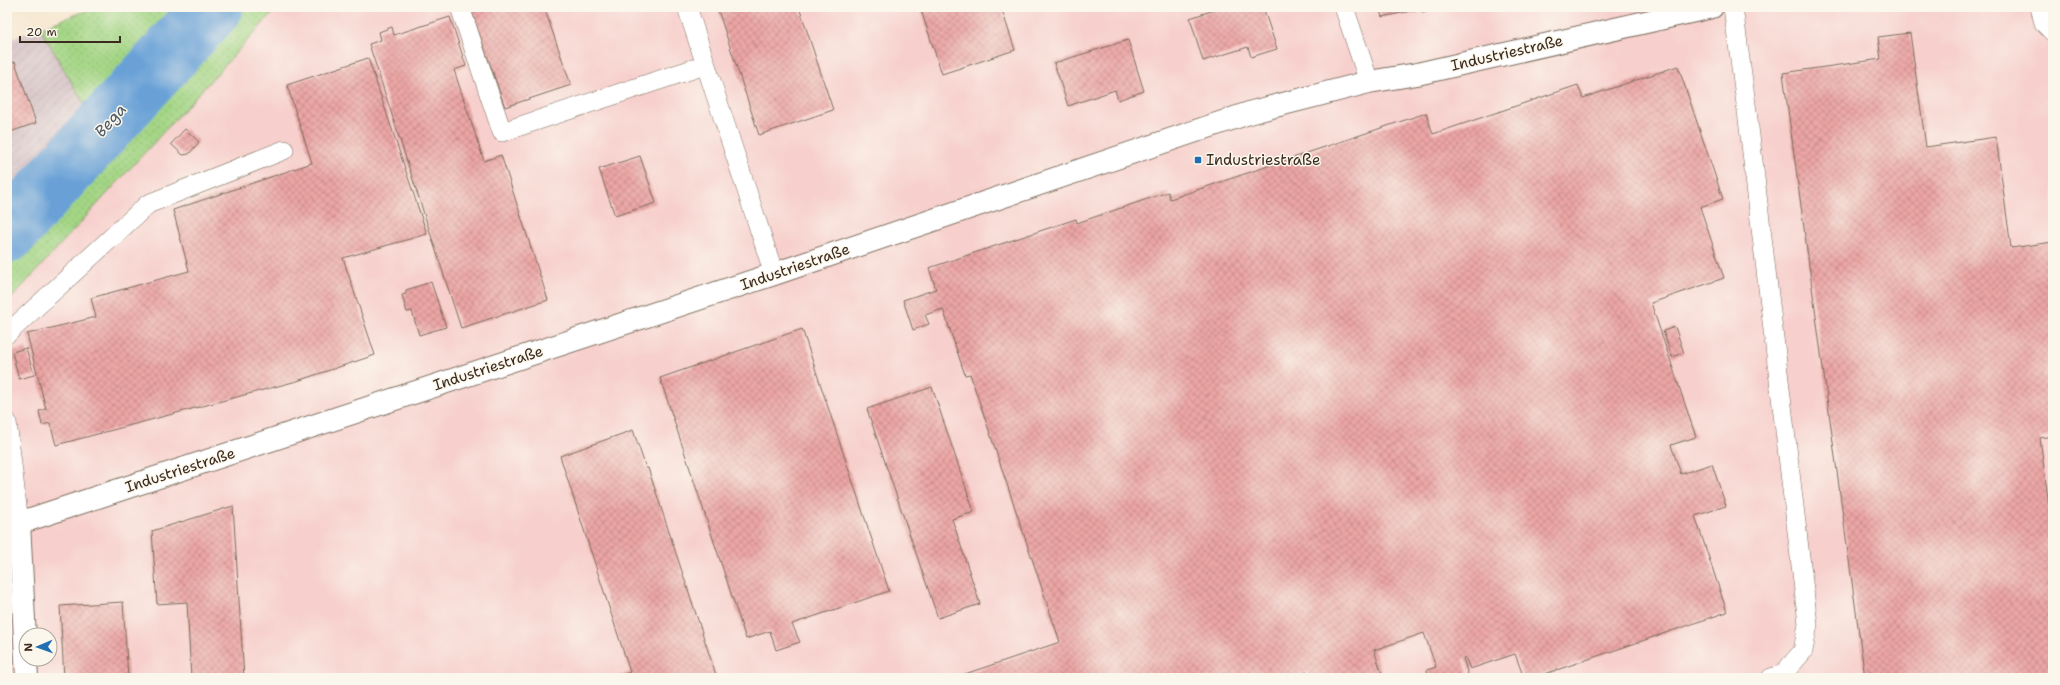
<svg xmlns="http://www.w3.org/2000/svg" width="2060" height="685" font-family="'Shantell Sans',sans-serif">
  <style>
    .built { fill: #f7d0cd; fill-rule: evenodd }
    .industrial { fill: url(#industrial-furrows) }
    .green { fill: url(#green-dots); stroke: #6f8051 }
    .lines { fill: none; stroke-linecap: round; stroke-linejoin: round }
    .river { stroke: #69a1d7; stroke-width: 60 }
    .building { fill: url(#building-cross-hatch) }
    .service-casing { stroke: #7c6c5c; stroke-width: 20 }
    .minor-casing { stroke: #7c6c5c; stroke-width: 24 }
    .service { stroke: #fff; stroke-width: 19 }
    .minor { stroke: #fff; stroke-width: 22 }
    .rail { stroke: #3b2a1e; stroke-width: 3; stroke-dasharray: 6 3; stroke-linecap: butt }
    .poi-dot { fill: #1f6fb2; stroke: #fbf7ec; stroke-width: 1.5 }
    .labels { text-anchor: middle; stroke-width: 3; stroke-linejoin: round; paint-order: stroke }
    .street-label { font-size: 15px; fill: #3b2a1e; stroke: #fbf7ec }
    .poi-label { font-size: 15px; fill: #3b2a1e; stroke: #fbf7ec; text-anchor: start }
    .water-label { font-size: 16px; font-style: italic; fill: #4d5a68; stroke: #fbf7ec }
  </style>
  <defs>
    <pattern id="industrial-furrows" width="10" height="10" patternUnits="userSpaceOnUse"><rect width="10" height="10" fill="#d2bec3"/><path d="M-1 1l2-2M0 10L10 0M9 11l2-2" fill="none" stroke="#b5a3a7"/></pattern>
    <pattern id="green-dots" width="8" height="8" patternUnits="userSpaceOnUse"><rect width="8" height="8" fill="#a3d584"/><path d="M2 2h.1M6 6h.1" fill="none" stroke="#8db772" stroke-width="1.8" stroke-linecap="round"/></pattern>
    <pattern id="building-cross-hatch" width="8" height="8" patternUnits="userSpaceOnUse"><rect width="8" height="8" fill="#eca6a5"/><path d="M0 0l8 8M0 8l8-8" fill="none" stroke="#c08786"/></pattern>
  </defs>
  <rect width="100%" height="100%" fill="#fbf7ec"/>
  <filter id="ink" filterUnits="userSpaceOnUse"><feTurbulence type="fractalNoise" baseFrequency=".025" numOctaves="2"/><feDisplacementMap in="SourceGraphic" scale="8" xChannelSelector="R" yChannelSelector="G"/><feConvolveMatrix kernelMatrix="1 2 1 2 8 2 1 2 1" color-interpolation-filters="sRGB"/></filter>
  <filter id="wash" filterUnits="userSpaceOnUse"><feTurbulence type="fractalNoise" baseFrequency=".012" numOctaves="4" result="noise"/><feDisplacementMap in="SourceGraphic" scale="16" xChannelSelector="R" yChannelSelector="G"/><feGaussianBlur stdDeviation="0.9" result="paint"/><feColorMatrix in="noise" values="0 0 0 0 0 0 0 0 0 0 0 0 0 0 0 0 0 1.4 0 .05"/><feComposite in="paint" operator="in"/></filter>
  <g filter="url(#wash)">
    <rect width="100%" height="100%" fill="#f6e7d0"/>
    <!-- built -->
    <path class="built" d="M278,7H2053V678H7V303ZM26,635H50V659H26Z"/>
    <!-- industrial -->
    <path class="industrial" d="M40,28L86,107L7,192V40Z"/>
    <!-- green -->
    <path class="green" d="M96,7H278L7,303V192L86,107L40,28Z"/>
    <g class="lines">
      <!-- river -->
      <path class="river" d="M7,233L213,7"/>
    </g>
    <g id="blocks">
      <!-- building -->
      <path class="building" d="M481,7H544L571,85L505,107L471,10Z
        M717,7H799L833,110L759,135Z
        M920,7H1001L1015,50L942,74Z
        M1223,7H1263L1277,49L1251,57L1248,47L1203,61L1190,18Z
        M1379,7H1441V8L1422,12L1421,9L1382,17Z
        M450,17L466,66L454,70L484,161L501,155L548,300L461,328L369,44L381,40L379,32L392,27L394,35Z
        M1910,33L1926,147L1996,137L2011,248L2053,242V436L2040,438L2053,536V678H1865L1783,73L1881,59L1878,37Z
        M1128,40L1144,91L1118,100L1115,90L1068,106L1054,63Z
        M368,58L427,234L343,258L375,355L297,381L56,445L50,423L42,425L39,411L46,409L27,334L96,317L91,298L189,271L173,210L312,163L287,85Z
        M15,62L36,123L7,133V64Z
        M1678,66L1723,199L1700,207L1724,278L1651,303L1696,437L1671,445L1681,474L1712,464L1726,506L1695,516L1727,612L1533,678H1524L1515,654L1470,669L1465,657L1463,658L1469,678H1429L1427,670L1436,667L1424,633L1374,650L1382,674L1371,678H1309L1307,672L1297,676L1298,678H953L1060,642L970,374L965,375L943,309L925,315L929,324L913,330L903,300L936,289L929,268L1076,219L1077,223L1168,192L1170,199L1426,113L1433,134L1578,85L1583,98Z
        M185,129L199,142L189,154L183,155L171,144Z
        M640,156L656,203L615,216L599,169Z
        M431,282L446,327L419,335L412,311L407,312L402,295L406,294V290Z
        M1675,327L1684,353L1672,357L1663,331Z
        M802,329L889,591L792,624L800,642L776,650L770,631L746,639L660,378Z
        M26,348L34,375L19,379L12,352Z
        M932,387L974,512L952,519L980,604L938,618L867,409Z
        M633,430L646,468H648L717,678H614L630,672L560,456Z
        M233,506L244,678H191L187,602L157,604L152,531Z
        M123,602L128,678H64L60,606Z"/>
    </g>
  </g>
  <g filter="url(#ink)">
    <use href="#blocks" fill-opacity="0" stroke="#7c6c5c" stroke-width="1"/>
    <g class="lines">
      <!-- service casing -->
      <g class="service-casing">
        <path id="service" d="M460,7L502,132L705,65
          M687,7L774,274
          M1344,7L1369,82
          M1733,7L1748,119L1808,624L1803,651L1783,674L1771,678
          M2040,7L2044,23L2053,32
          M7,334L148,204L284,150
          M7,422L19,523"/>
      </g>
      <!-- minor casing -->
      <g class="minor-casing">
        <path id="minor" d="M26,658L19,523L774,274L1252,112L1369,82L1417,74L1712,7
          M26,659L27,678"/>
      </g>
      <!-- service -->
      <use href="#service" class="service"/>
      <!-- minor -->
      <use href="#minor" class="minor"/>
      <!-- rail -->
      <path class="rail" d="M7,8L10,7"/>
    </g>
  </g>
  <!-- markers -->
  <rect class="poi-dot" x="1194" y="156" width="8" height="8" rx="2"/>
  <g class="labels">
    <!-- street labels -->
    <g class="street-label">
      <text transform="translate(1507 53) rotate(-13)" y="5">Industriestraße</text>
      <text transform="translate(795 267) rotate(-19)" y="5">Industriestraße</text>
      <text transform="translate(488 368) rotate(-18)" y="5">Industriestraße</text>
      <text transform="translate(180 470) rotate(-18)" y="5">Industriestraße</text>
    </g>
    <!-- poi labels -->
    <g class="poi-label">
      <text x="1206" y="165">Industriestraße</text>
    </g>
    <!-- water labels -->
    <g class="water-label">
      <text transform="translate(110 120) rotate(-48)" y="6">Bega</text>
    </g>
  </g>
  <!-- margin -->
  <rect width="2060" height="685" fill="none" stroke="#fbf7ec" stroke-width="24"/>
  <!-- north arrow -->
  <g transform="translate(38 647) rotate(268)"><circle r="19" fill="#fbf7ec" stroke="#aea59a"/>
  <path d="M0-3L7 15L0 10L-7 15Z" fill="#1f6fb2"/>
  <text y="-6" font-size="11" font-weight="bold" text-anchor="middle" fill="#3b2a1e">N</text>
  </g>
  <!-- scale -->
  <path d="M20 36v6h100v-6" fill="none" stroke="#3b2a1e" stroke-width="2"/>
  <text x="26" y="36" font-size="12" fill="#3b2a1e" stroke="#fbf7ec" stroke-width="3" paint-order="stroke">20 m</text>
</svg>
